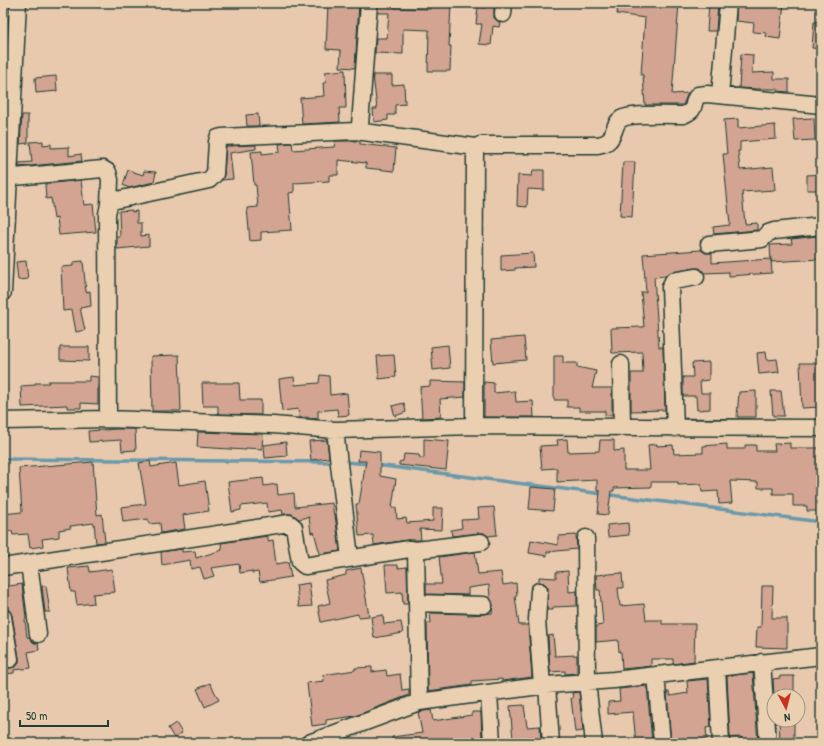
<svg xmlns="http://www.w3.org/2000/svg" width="824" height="746" font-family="'Patrick Hand',sans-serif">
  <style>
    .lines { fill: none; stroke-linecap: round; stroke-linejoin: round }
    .stream { stroke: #6999ab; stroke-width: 3.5 }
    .river { stroke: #9bd6fb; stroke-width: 21 }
    .building { fill: #d3a492; stroke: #1f3d34 }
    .minor-casing { stroke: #1f3d34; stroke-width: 19 }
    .minor { stroke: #eacfb1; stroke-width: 16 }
  </style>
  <rect width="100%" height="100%" fill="#e9c9ad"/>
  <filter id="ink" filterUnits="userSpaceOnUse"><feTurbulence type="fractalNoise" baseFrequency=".025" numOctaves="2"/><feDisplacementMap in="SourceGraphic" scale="8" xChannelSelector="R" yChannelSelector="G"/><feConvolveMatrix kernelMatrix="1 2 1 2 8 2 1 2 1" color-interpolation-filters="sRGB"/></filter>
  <g filter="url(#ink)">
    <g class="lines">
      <!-- stream -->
      <path class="stream" d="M3,459L334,462
        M344,462L370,464
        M376,465L821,522"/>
      <!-- river -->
      <path class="river" d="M3,47L5,3"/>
    </g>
    <!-- building -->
    <path class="building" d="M328,3H359L355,68L340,67L341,51H340V50L326,49Z
      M378,3H395V8L430,9V3H451L449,46H451L450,71H428L429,30L403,29V54L375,53L376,38H387L389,13H378Z
      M486,3H494V18L500,23L499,27L493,26L491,45L479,44L482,24H476L478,7L485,8Z
      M618,3H679L672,94L688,93L683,105H645L643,75H641L645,18L617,14Z
      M709,3H718L716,31H707Z
      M737,3L768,7L769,3H784L780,39L766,37L767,33L753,32L754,23L736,21Z
      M814,22H821V49L812,48Z
      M741,54L753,55L752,73L774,72V79H789V92L778,91V89H758L739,88Z
      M345,70L346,108H339L340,122L302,124L300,98L324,96L323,83H326L325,72Z
      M373,75H392V85L404,84L405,104L395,105V115H388V120L374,122L373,109H377Z
      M56,76L57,91L36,93L35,78Z
      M258,114L259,126H247L246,115Z
      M22,115H28V143L20,144Z
      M814,118L815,140L795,141L793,119Z
      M738,119V128L775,125L776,139L740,142V151H738L740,170L773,167L775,190L742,192L745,224L757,223V230L714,234L713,227L730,225L723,154H727L724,120Z
      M43,141V145L51,144V148L69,147V156L81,154L82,161L19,167V163L32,162L30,142Z
      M335,141H360V144L396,148L394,171L366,168V163L338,160V175H329V181L294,183V192L289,193L292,230L261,232V240L250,241L247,208L258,207L256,185H254L251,152L262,151V154L280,152L279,144L292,143L293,150L334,147Z
      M256,145V149L230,153L233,179L222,180L224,175L226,146Z
      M623,162H635L632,217L620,216Z
      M128,170L143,175L144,171L156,172L154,182L129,188L123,185Z
      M533,170H544V190L528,189L527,207L517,206L518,175L532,176Z
      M821,174V190H807V175Z
      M81,180L84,205L93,204L96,232L59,235L57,218L54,219L51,198L46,199L45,184Z
      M132,210V212L137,211V223H141V236L149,235V246L117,249V237H120L119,211Z
      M817,236L819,259L771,262L770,245L792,244L791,239Z
      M701,250L705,253H712V263L771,259L772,273L729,276V272L704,273L700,268H695L671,272L665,276L654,277L659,347H663L665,410L631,411V373H643L642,352L612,353L611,328L644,327L641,292H646L643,254Z
      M533,253L534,267L515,268V270L501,271V255Z
      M26,261L28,279L18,280L16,262Z
      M83,261L86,292L90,291L91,306L80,308L85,330L76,332L72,310L63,311L61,267L73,266V262Z
      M524,337L526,360L493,363L491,340Z
      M448,345L450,368L433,370L431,347Z
      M60,347H89V361L60,360Z
      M766,352L767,360L777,359L779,372L759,374L757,353Z
      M179,355L181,411H152L151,356Z
      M394,355L396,377L379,379L377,356Z
      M554,356H563V363H577V367L596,371L592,388H612V415H605V411H579V407H567V400H554Z
      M709,362V380L700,381L701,393H710V409L697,410L696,396H683V377H693L692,363Z
      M800,363H815V365H821V407L802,408Z
      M320,375L329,376L330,395L347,393L349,415L338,416L337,409L318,411V418L311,419L309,418L308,417L299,418L298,409L282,411L279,379L294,377L295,385L319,383Z
      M89,376L98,377V404L81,403V408H67V405L22,407L21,386L35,385V383H49L48,381H89Z
      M430,381L465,382V397L440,399L441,417L422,418L420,387L430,386Z
      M484,382L494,383V393L515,391L516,402L533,401L534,417H484Z
      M202,383H239L240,400H261V415L218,414V406H203Z
      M756,391V417H737L739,392Z
      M771,391H781L784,416H773Z
      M404,403L406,412L395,416L392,406Z
      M117,429H135L136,450L122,451L121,440L89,442L88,431Z
      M198,432L263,434L262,449L246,448V450L197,447Z
      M424,439L449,441L446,470L399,465V462L403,461L404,454L419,455L420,458H424Z
      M567,439L568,452L599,451L600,440H614V451L624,450V470H650L648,445L657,444V446L673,445L674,454L703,453V446L727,444V449H745V445H756V451H775L774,444L790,443V448H821V511H807V506H793V494H773V488H758V482L730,481L732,503L719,504L718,491L702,492L701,484L678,485V482H651V487L614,488V491H611L608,515L598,514L600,491H597V480L557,482V468L542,469L540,446L558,445L557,440Z
      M327,440L329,458L311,460L309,441Z
      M286,442L287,456L265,458L264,445Z
      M359,450L380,452V476L396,479L392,508H396L397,519L406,518L407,523L433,521V508H443L442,530L420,529L421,540H407L374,545L373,535L359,536L356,504H359L366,461H358Z
      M150,461L151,467L176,463L179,485L205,481L209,511L183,515L185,529L161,533L160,523L149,524L148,519L123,522L121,507L146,504L139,463Z
      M93,462L97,515L102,514L105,542L96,543L94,523L70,526L71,528L59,530V537L42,539L43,546L30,548L28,534L13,535L12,531L3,532V514L22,512L19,468Z
      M263,478L264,486L277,484L278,495L294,493L295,507L332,503L334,516L335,515L340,551L320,554L314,532L311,533L309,517L299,519L292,514H283L282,510L268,512L267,503L241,506V510L232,512L228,482Z
      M531,487L555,489L553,511L529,509Z
      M494,507L497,535L488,536L484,533H480L452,536L451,530L462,528L461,520L479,519L478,508Z
      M628,523L629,535L608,537L607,525Z
      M576,535L577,549L547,552V556L529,553L531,540L558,545V536Z
      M268,536V541L273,540L276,564L288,562L291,577L260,582L258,572L252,573V571L240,573L239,564L211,568L214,576L204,579L200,567L191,569L190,560L162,565L161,552L182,549V552L195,551L196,558L222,550L221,543Z
      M475,552L478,574L501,572L503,585L516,583L517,596H515L519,625H528L532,677L502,681V679L472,681V685L428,691L427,623H431L430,613L468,614V615L484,614L492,613L493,605L490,598L489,585L468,588V595L426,594V584H442L439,557Z
      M385,565H398V568L407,567L408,604H403L402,592L387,593Z
      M89,566L90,572L112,569L115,592L93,594L94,603L77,605L75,592H71L68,568Z
      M361,568L369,616L359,617L358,614L321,622L318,606L330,603L325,580L346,575V571Z
      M568,571L569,592L577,591V606L553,607V610H547L548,587L544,583L539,582V577L556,578V572Z
      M622,573L623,588H618L620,606L644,604L646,620H662V624H695L694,661L673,664V659H651V666L622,669L621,652H619L618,640L596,642V626L603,625L600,590H597L596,575Z
      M309,583L312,606L299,607L296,585Z
      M22,584L26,618L25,619L27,637H29L34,643H38L39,650L28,652L31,668L14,670V673L3,674V665L6,668H11L16,667L19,663V658L12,615L10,611L3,608V587Z
      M42,586H46L50,612H45Z
      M762,586H773L772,618H787V648L756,647L757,627H761Z
      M383,615L384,624L401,622L403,633L374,638L371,617Z
      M553,635L555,656L577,655V673L565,674V671L550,672L548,636Z
      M372,667V672L386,670L387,676L400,674L402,690L409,689V695L355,716L326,720V724L312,726L307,683L324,681L323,675L355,670V668Z
      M753,673L758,743H742L741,737L730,738L727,676Z
      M780,676H794V696H774L773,679L780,678Z
      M708,679L711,727L706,728L707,739L686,741V743H671L667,692H669L670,696L688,693L687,681Z
      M210,683L219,700L205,707L197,689Z
      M647,686L652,743H636L633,712L608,714V702L620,701L619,689Z
      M579,692L583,731L575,732L571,698H573L572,693Z
      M524,705L527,727L540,726L541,743H531V737L513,739L510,706Z
      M431,710L433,721L472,715V712H481L482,743H393L392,737L422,733L418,712Z
      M779,720H794V743H780Z
      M176,723L182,733L174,738L168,728Z"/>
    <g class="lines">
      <!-- minor casing -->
      <g class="minor-casing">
        <path id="minor" d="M503,14L504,3
          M720,95L728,3
          M356,131L476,147
          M3,178L103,169L108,172L110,180L109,204
          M709,244L762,239L768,233L774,231L821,226
          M3,292L18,3
          M621,364L622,427
          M108,419L107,214L109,204L112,201L209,180L215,174L217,142L218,138L222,137L356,131L360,125L369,3
          M3,421L108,419L273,425L335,430L474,426L821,428
          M474,426L475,150L480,145H598C601,144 604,144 607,142C615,137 613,124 621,119C630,113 671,115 683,115C699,109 690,104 698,95L707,94L821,105
          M675,428L670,287L673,281L696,277
          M335,430L350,558
          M586,538L587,682L594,743
          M416,550L481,542
          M29,563L38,634
          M3,567L289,523L294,527L300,562L305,566L409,549L416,550L419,702
          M539,591L537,620L542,686
          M417,603L484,605
          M3,617L10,659
          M762,662L768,743
          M717,668L721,743
          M656,675L662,743
          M547,685L551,743
          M489,693L492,743
          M309,743L419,702L547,685L614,680L821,656"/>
      </g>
      <!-- minor -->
      <use href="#minor" class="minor"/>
    </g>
  </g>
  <!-- margin -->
  <rect width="824" height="746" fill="none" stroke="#eacfb1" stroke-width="16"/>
  <rect x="8" y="8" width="808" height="730" fill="none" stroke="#1f3d34" stroke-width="1.5" filter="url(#ink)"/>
  <!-- north arrow -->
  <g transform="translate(786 708) rotate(173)"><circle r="19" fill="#eacfb1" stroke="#99957f"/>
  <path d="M0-3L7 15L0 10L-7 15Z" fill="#c8321e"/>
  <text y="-6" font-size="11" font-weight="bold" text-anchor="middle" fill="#1f3d34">N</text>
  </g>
  <!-- scale -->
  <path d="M20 720v6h88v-6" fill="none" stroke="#1f3d34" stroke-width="2"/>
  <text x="26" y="720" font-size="12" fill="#1f3d34" stroke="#eacfb1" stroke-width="3" paint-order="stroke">50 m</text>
</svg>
